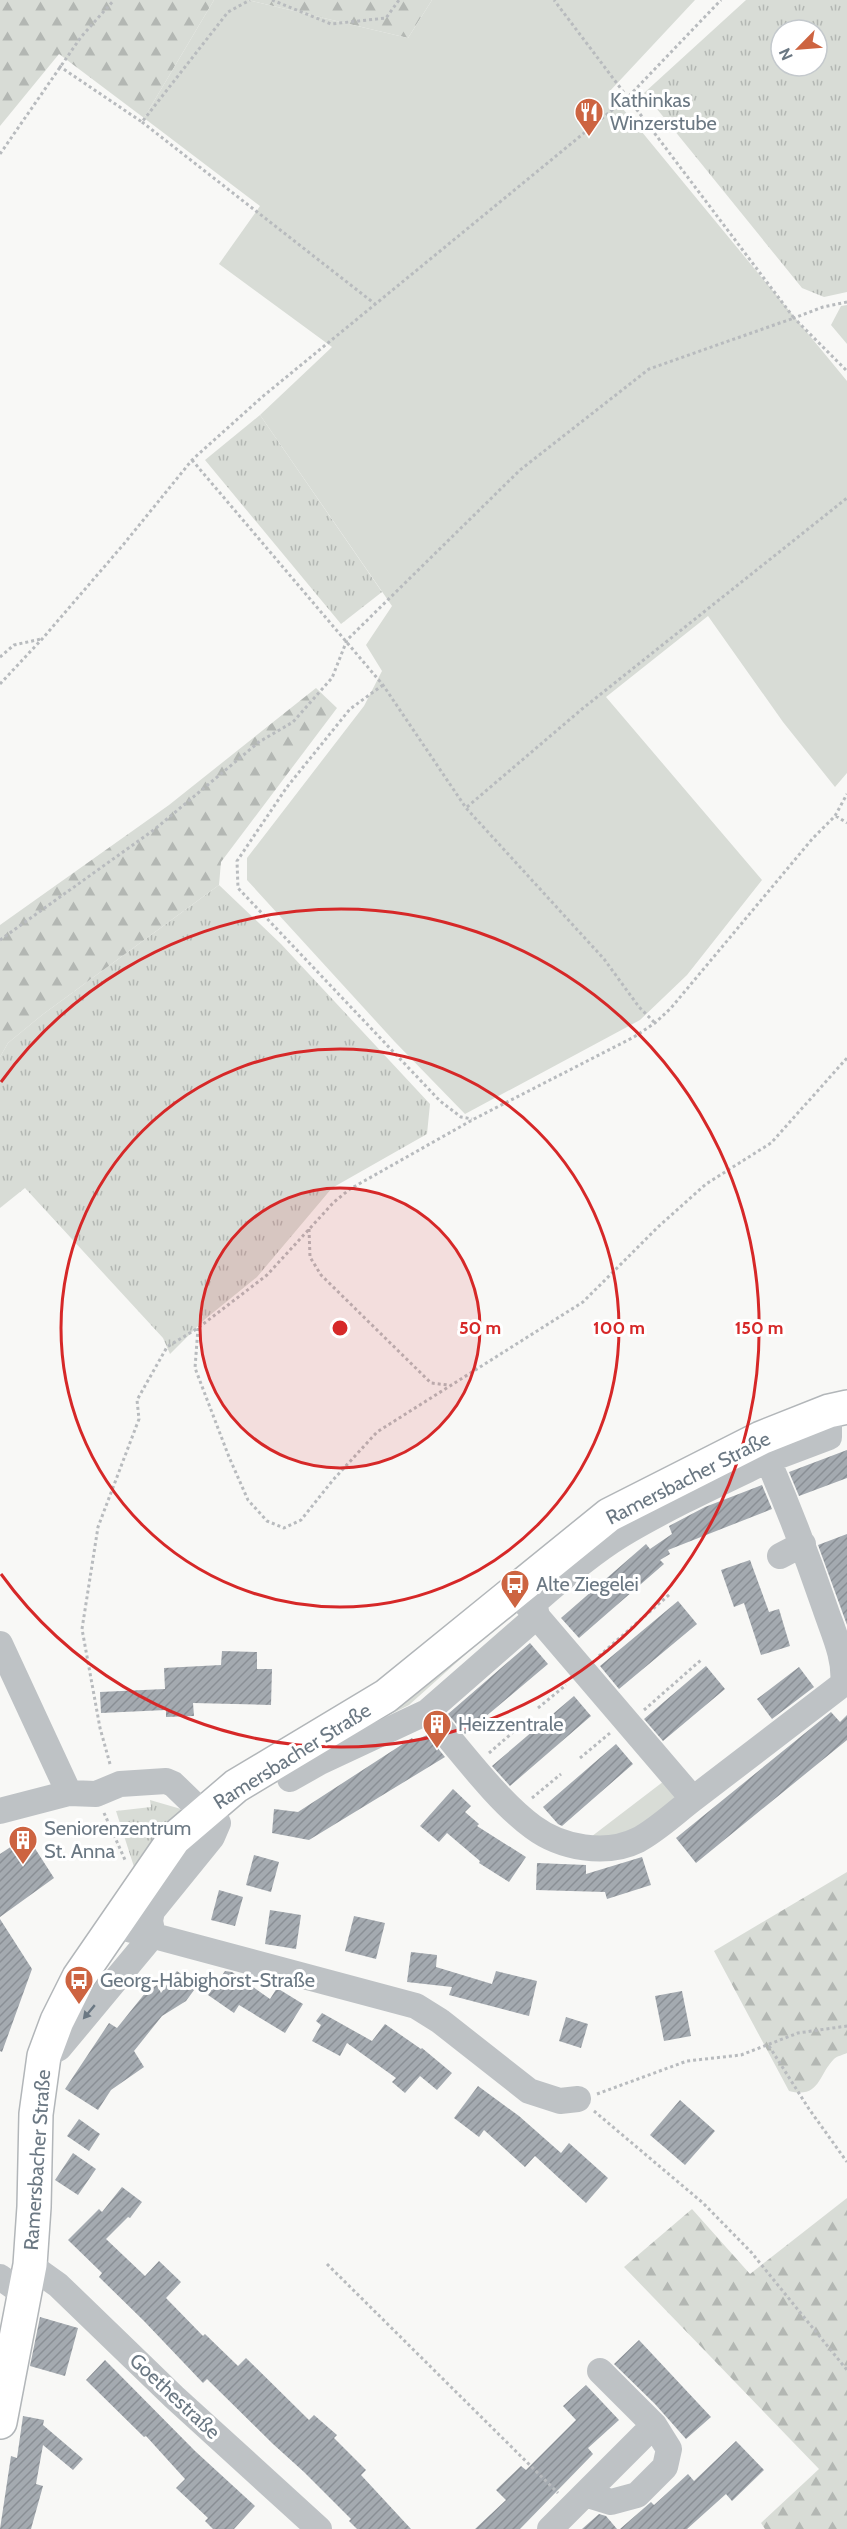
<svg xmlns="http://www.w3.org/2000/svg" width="847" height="2529" font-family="Cabin,sans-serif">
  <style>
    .grass { fill: url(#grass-tufts); fill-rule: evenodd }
    .forest { fill: url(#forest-firs) }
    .green { fill: #d8dcd6 }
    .building { fill: url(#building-hatch) }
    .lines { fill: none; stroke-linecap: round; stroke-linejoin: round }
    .major-casing { stroke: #b2b6b9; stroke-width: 36 }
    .path { stroke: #b8bbbe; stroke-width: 3; stroke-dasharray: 3 3; stroke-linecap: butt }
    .minor { stroke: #bec2c5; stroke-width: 26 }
    .major { stroke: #fff; stroke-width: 33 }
    .oneway { fill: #6b7883 }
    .ring { fill: none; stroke: #d62828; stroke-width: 3 }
    .labels { text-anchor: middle; stroke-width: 6; stroke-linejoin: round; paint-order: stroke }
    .poi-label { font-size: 20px; fill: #6b7883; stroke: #fff; text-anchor: start }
    .street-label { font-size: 20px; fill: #6b7883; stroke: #fff }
    .centre { fill: #d62828; stroke: #fff; stroke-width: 3 }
    .ring-label { font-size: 18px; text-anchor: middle; font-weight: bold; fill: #d62828; stroke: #fff; stroke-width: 6; stroke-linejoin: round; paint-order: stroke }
  </style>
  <defs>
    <pattern id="grass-tufts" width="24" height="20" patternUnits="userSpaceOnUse" patternTransform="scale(1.5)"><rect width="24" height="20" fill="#d8dcd6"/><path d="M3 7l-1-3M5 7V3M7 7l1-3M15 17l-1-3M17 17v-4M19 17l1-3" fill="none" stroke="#b3b7b3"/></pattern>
    <pattern id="forest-firs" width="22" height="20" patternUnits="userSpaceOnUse" patternTransform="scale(1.5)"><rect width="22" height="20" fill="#d8dcd6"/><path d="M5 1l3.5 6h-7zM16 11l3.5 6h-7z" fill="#b3b7b3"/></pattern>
    <pattern id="building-hatch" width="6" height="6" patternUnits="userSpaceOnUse" patternTransform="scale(1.5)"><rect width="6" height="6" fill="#a4aab0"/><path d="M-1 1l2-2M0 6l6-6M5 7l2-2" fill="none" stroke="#8a8f95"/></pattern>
  </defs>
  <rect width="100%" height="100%" fill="#f8f8f6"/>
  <!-- grass -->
  <path class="grass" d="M746,0H847V292L824,297L802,288L644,93ZM781,30H817V66H781Z
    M260,415L382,592L341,624L205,460Z
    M219,885L281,944L430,1104L427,1134L332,1188L257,1277L204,1320L170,1354L163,1338L25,1188L0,1208V1057L8,1043L42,1015Z
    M503,1621L409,1705L305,1758Z
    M150,1800L181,1809L164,1837L136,1873L116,1811L151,1807Z"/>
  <!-- forest -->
  <path class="forest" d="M0,0H214L144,118L59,54L0,126Z
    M248,0H432L408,38Z
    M316,688L337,708L221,862L219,885L42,1015L8,1043L0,1057V925L169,805Z
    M847,1872V2053C843,2055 837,2056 834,2059C818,2075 820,2099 789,2091L714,1951Z
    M847,2198V2529H765L761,2523L819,2469L624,2267L692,2209L750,2274Z"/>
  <!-- green -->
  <path class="green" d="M214,0H248L408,38L432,0H695L609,92L847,381V773L835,787L783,722L708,616L606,697L762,880L687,975L640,1020L465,1114L395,1042L247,880V858L364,706L382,671L366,645L392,606L260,415L332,347L219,264L260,206L144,118Z
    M847,305V344L831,325L841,306Z
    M668,1778L686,1801L636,1836L583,1843Z"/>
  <!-- building -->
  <path class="building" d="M847,1450V1478L799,1496L789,1472Z
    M762,1485L772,1509L668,1550L670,1554L660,1560L664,1564L579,1638L561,1618L646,1544L650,1549L672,1534L669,1526L705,1507Z
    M847,1534V1625L818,1545Z
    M750,1560L769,1612L779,1609L790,1646L761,1655L744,1603L734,1607L721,1570Z
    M678,1601L697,1624L619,1689L600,1666Z
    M530,1643L548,1664L465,1734L448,1714Z
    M222,1651L257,1652V1669H272L271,1705L193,1703L194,1716L166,1717V1710L101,1713L100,1692L165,1689L164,1668L221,1665Z
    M706,1666L725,1689L663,1741L644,1719Z
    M799,1667L814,1687L772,1719L757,1699Z
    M574,1696L591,1716L510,1786L492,1766Z
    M831,1712L840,1722L847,1715V1740L696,1863L676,1838Z
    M427,1735L445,1757L309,1840L272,1833L274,1809L298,1812L412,1738L414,1741Z
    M616,1744L633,1764L562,1826L558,1824L543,1807Z
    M453,1789L471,1806L465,1812L479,1824L477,1826L526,1857L509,1882L479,1863L480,1861L447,1833L439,1842L420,1826Z
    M27,1836L54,1878L0,1917V1854Z
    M254,1855L279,1862L271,1892L246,1885Z
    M642,1857L651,1885L607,1899L605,1892L536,1890L537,1863L586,1865V1874Z
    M219,1890L243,1897L235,1926L211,1920Z
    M270,1910L301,1915L296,1949L265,1944Z
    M354,1916L385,1923L376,1959L345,1951Z
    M0,1919L32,1969L2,2052L0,2051Z
    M411,1952L437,1955L436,1967L492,1984L496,1971L537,1981L529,2016L449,1995L452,1987L407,1982Z
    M177,1971L197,1986L186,2001L162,2016L134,2051L144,2067L111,2090L98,2110L65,2089L109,2023L117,2028L146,1992L157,1985L161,1993Z
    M225,1971L232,1972L270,1999L277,1988L303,2004L285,2033L239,2005L234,2013L208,1995Z
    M682,1991L691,2036L664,2041L655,1996Z
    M322,2013L372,2041L385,2024L421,2049L422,2048L452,2073L437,2090L420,2076L405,2093L392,2082L396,2078L347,2043L340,2056L312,2041L321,2025L316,2021Z
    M566,2017L588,2024L581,2048L559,2041Z
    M478,2086L519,2116L561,2153L569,2143L608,2178L586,2203L535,2156L525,2167L484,2130L479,2137L454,2118Z
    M680,2100L715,2131L685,2165L650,2135Z
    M79,2119L100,2134L89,2151L67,2136Z
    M73,2153L96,2169L78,2195L55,2180Z
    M122,2187L142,2202L130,2218L128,2217L106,2239L145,2276L159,2261L181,2282L166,2298L203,2336L205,2334L238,2366L246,2358L309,2420L314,2415L337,2435L334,2438L366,2470L361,2475L411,2529H357L349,2521L351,2519L304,2472L273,2444L207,2379L203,2383L144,2321L99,2277L102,2273L68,2240L99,2209L102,2212Z
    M40,2317L78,2328L65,2376L30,2366Z
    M639,2340L711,2417L686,2439L655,2404L614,2364Z
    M105,2360L195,2451L255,2506L234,2529H213L205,2521L208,2518L176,2488L185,2479L146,2436L144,2437L86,2380Z
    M586,2385L619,2420L588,2448L593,2454L520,2529H475L506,2500L496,2490L521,2466L526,2470L576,2420L563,2406Z
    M23,2416L44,2420L43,2425L83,2459L73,2470L43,2445L36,2484L43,2486L31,2529H0L11,2456L17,2458Z
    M736,2441L764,2470L732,2501L726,2494L687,2529H620L651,2502L654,2505L688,2474L694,2481Z
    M599,2514L606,2516L617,2529H582Z"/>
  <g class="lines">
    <!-- major casing -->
    <g class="major-casing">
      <path id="major" d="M0,2422L30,2265L34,2207L36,2114L44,2056L57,2021L79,1977L174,1839L236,1786L386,1696L609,1515L761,1438L829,1411L847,1407"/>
    </g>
    <!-- path -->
    <path class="path" d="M272,0L331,24L386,18L399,0
      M59,66L142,122L228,12L250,0
      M142,122L375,304
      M0,154L81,37L114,0
      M847,302L823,307L794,318L847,371
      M192,460L383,685L466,808L604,959L639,1007L655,1023
      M0,657L14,645L41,639
      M0,684L43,638L123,545L192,460L262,397L628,97L721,0
      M383,685L350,709L287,787L237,861L238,888L440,1101L461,1117L472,1119
      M467,807L582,709L847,498
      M836,816L847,823
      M0,940L155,829L259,742L293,722L332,678L347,640L520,470L649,369L794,318L554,0
      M309,1229L310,1257L321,1275L431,1383L448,1385
      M198,1328L195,1368L229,1457L248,1500L267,1521L284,1528L301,1520L333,1480L377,1432L583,1302L658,1227L706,1184L771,1143L847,1058
      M599,1656L670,1594
      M538,1708L566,1685
      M644,1710L701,1660
      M489,1753L526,1721
      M580,1758L610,1733
      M110,1764L100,1728L82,1629L98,1527L139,1419L137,1400L167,1347L198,1328L267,1275L334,1202L350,1189L474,1119L634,1037L655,1023L671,1008L813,838L835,816L847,794
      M532,1798L561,1774
      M104,1813L126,1862
      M769,2046L809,2109L847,2162
      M597,2094L687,2061L741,2055L798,2033L847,2026
      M594,2111L703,2203L751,2252L847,2370
      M327,2264L558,2493"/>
    <!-- minor -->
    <path class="minor" d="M768,1460L829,1437V1411
      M780,1556L803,1544
      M516,1592L693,1799L843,1684C846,1658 833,1632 825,1608C808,1558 789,1509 768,1460C718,1484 668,1507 621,1535C590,1554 561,1579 534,1603L537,1616
      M537,1616L427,1712C458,1747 496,1800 533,1827C561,1848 606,1856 638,1840C657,1830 676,1812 693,1799
      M0,1644L69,1793
      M290,1779L320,1762L427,1712
      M0,1811L69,1793L96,1794L120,1784L166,1781L173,1784L203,1813
      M116,1923L128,1929L416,2006L440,2021L529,2091L560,2101L578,2099
      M44,2056L59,2048L153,1935L150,1921L152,1911L212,1837L218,1823
      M30,2265L58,2285L174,2397L319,2529
      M0,2277L24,2294
      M585,2494L611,2502L637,2495L665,2467L669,2449L654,2425L600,2371
      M550,2529L654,2425"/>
    <!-- major -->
    <use href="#major" class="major"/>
  </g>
  <!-- one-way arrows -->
  <defs><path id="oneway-solid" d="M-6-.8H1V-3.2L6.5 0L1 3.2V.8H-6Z" transform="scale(1.5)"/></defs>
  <use class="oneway" href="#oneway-solid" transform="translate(89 2012) rotate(130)"/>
  <!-- distance rings -->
  <circle cx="340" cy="1328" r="140" fill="#d62828" fill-opacity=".12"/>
  <g class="ring">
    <circle cx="340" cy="1328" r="140"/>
    <circle cx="340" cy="1328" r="279"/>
    <path d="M1 1082A419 419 0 1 1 1 1574"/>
  </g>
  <!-- icons -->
  <defs>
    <g id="restaurant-pin" transform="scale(1.5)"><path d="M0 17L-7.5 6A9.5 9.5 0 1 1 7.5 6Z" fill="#cd6441" stroke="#fff"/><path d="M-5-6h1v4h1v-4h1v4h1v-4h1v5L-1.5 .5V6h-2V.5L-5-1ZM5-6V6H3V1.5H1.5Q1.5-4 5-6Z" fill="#fff"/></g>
    <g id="bus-pin" transform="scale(1.5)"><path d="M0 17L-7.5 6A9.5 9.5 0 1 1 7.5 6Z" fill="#cd6441" stroke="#fff"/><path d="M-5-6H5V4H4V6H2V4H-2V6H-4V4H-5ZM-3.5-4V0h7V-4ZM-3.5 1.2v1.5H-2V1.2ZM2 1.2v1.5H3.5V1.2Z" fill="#fff"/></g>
    <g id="building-pin" transform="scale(1.5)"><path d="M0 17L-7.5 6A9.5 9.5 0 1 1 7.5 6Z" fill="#cd6441" stroke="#fff"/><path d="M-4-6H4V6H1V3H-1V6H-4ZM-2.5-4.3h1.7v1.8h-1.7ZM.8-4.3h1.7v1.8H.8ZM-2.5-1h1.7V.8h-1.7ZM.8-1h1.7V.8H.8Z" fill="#fff"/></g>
  </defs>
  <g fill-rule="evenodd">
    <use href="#restaurant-pin" x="589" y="112"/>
    <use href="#bus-pin" x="515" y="1584"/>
    <use href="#building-pin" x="437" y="1724"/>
    <use href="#building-pin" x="23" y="1840"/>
    <use href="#bus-pin" x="79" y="1980"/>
  </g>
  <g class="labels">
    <!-- poi labels -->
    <g class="poi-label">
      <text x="610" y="107">Kathinkas<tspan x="610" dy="23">Winzerstube</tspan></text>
      <text x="536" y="1591">Alte Ziegelei</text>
      <text x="458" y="1731">Heizzentrale</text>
      <text x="44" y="1835">Seniorenzentrum<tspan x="44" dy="23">St. Anna</tspan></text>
      <text x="100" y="1987">Georg-Habighorst-Straße</text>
    </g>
    <!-- street labels -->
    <g class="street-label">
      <text transform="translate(688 1478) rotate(-27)" y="7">Ramersbacher Straße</text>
      <text transform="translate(292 1756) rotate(-32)" y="7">Ramersbacher Straße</text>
      <text transform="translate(37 2160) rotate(-86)" y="7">Ramersbacher Straße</text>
      <text transform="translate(175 2396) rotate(43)" y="7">Goethestraße</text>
    </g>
  </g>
  <circle cx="340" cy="1328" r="9" class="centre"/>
  <g class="ring-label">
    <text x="480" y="1334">50 m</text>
    <text x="619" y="1334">100 m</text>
    <text x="759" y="1334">150 m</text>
  </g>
  <!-- north arrow -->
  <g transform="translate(799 48) rotate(245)"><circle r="28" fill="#ffffff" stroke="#c4c9cd" stroke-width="1.5"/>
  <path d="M0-4.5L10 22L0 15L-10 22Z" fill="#cd6441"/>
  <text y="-9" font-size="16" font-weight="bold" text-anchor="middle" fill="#6b7883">N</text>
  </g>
</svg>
